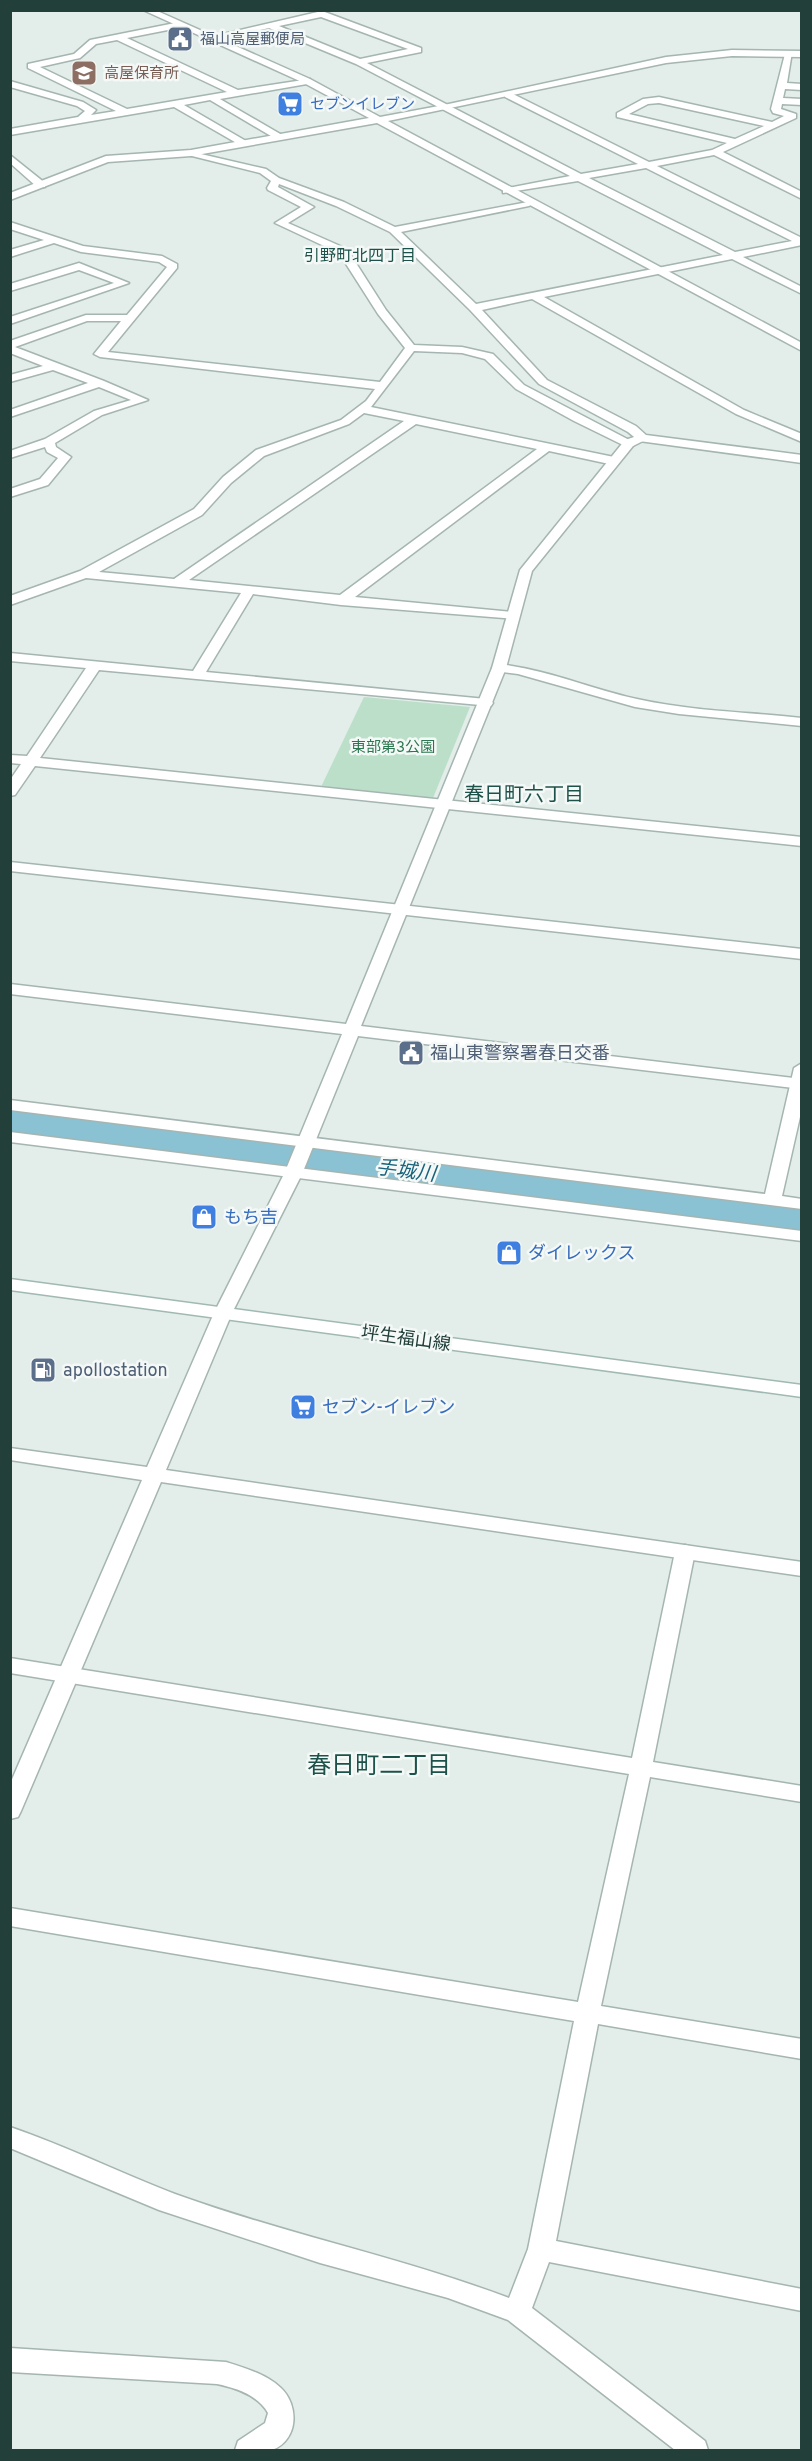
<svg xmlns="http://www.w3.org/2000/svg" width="812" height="2461" font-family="Overpass,'Noto Sans JP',sans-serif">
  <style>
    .green { fill: #bbdfc8 }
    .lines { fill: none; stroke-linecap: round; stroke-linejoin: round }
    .river { fill: #8ac1d3; fill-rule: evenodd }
    .minor-casing { stroke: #a5b5b1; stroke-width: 3 }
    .tertiary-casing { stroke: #a5b5b1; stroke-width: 3 }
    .secondary-casing { stroke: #a1b9b3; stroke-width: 3 }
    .minor { fill: #fff; fill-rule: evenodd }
    .tertiary { fill: #fff; fill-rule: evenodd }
    .secondary { fill: #fff; fill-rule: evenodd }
    .labels { text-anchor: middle; stroke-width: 5; stroke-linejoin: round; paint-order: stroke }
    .far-service-label { font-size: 15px; fill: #4e5e75; stroke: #f4f9f7; text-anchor: start }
    .far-education-label { font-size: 15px; fill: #785e54; stroke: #f4f9f7; text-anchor: start }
    .far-shop-label { font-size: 15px; fill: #366cbe; stroke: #f4f9f7; text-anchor: start }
    .far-park-label { font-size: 15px; fill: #2b774f; stroke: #f4f9f7 }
    .far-neighbourhood-label { font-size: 16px; fill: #1d524a; stroke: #f4f9f7 }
    .service-label { font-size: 18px; fill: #4e5e75; stroke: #f4f9f7; text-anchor: start }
    .shop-label { font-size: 18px; fill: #366cbe; stroke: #f4f9f7; text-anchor: start }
    .street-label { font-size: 18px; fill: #223f3a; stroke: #f4f9f7 }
    .neighbourhood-label { font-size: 20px; fill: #1d524a; stroke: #f4f9f7 }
    .water-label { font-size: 20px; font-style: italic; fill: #1a637d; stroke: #f4f9f7 }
    .near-neighbourhood-label { font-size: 24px; fill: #1d524a; stroke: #f4f9f7 }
  </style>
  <rect width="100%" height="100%" fill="#e3ede9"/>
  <!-- green -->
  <path class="green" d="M364,697L470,707L433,798L321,787Z"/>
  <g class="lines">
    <!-- river -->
    <path class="river" d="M10,1108L802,1206V1234L10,1134Z"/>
    <!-- minor casing -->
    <g class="minor-casing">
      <path id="minor" d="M322,11L421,48V52L367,63L581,174L638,164L505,97V93H511L649,162L712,150L727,143L617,117V113L643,99L659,97L772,122L784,116L773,113L771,109L785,54L792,52L787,83L802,84V90L785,89L783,98L802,99V105L782,104L781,109L796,114V118L723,152L802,192V199L714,155L657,166L802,238V245L743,257L802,287V294L732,259L544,297L744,410L802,434V442L736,414L532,299L482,310L547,380L636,426L646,435L802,455V463L639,441L628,432L539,384L470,310L390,232L336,206L279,184L278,187L314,207L288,223L347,249L386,310L414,345L462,347L493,354L524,385L635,443L633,446H625L574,421L516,389L485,359L462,353L414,351L371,407L614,457L620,461L614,465L549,451L355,597L512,612L517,613L519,616L517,619L341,605L253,594L206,672L486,699L491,700L493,703L491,706L99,670L40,758L802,837V846L35,766L15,795L10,796V780L21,764L10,763V755L27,756L86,668L10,661V653L193,671L241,593L86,578L10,605V596L80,571L194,509L223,477L256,450L341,420L366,401L375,389L100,357L94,354L121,321H87L15,347L104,381L148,400L102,415L55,443L56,447L71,457L48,485L10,497V489L40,479L58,458L47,452L45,447L10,458V451L45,439L94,411L131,400L99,387L10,417V410L88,383L53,370L10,382V375L43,366L10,353V341L86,315H127L167,267L159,262L81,252L54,243L10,257V250L44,240L10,229V222L83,246L162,256L177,264V268L108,352L380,382L405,348L378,314L339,253L275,223L301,207L268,190L267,188L271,181L260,173L188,155V151L266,169L279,178L344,202L395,227L533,201L534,203L529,206L401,232L476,304L723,255L578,181L503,193V189L570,176L356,64L269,28L210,41L206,38ZM321,17L408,49L360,59L279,26ZM659,103L764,126L735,139L629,114L648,104ZM646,168L792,241L735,252L589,178ZM364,413L404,421L174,579L99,572L202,515L231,483L264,456L349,424ZM416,424L537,449L340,595L189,580Z
        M180,22L184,25L183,27L127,38L238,90L310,79V83L307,84L220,99L282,135V139H276L210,100L184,105L246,141V145H240L174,107L10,135V129L78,117L85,111L77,106L10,87V81L83,102L96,110L91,115L116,111L28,68V64L74,54L90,40ZM117,40L227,92L127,109L40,67L80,58L96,44Z
        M10,155L45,183V187H37L10,163Z
        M79,263L129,283L10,324V317L114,283L79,270L10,291V284Z
        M499,664C546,669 591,689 637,699C691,711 747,712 802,718V726L679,714L635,707L518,674L494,671L492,668Z
        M10,862L802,949V959L10,871Z
        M802,1063V1108L782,1196L802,1199V1209L10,1110V1100L765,1194L794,1068Z
        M10,1132L802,1231V1241L10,1142Z
        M685,1545L692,1547L695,1552L653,1762L802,1786V1802L650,1777L601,2006L802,2039V2059L598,2024L556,2241L802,2289V2311L549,2262L532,2308L705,2441L708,2450H675L508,2320L448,2298L320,2263L159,2210L10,2148V2127C66,2146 120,2173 175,2194C285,2234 400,2257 509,2298L528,2249L574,2021L10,1926V1908L578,2002L629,1774L10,1673V1658L632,1758L675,1552L678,1547Z
        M10,2348L226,2362C245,2368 266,2374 281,2388C299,2405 299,2440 272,2450C262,2454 245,2450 235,2450L238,2441L265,2423L268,2413C258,2395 236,2388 217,2384L10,2372Z"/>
    </g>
    <!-- tertiary casing -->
    <g class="tertiary-casing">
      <path id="tertiary" d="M143,10H155L310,79L380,117L444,105L666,57L732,50L802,51V57L732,56L666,63L388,121L802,343V351L377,123L191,156L108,162L10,200V193L106,156L191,150L369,118L304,83Z
        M643,434L649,438L633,446L532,571L506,668L361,1026L802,1079V1089L358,1036L302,1174L232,1313L166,1470L802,1562V1576L161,1482L21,1811L18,1817L10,1819V1784L142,1480L10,1460V1448L147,1467L214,1313L284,1174L342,1034L10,994V984L346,1024L492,668L520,570L625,440Z"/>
    </g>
    <!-- secondary casing -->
    <g class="secondary-casing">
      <path id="secondary" d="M10,1279L802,1385V1397L10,1290Z"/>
    </g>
    <!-- minor -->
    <use href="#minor" class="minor"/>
    <!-- tertiary -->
    <use href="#tertiary" class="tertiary"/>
    <!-- secondary -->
    <use href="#secondary" class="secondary"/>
  </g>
  <!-- icons -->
  <defs>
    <g id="civic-square" transform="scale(1.35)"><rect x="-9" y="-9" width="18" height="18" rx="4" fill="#5c6f8a" stroke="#f4f9f7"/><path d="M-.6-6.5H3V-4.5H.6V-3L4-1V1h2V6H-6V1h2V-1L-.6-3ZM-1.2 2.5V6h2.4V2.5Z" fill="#fff"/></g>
    <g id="school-square" transform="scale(1.35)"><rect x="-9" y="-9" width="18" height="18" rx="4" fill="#8d6e63" stroke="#f4f9f7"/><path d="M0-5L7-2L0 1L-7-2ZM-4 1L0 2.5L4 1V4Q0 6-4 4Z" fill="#fff"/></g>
    <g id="supermarket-square" transform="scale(1.35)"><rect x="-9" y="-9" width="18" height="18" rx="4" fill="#3f7fe0" stroke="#f4f9f7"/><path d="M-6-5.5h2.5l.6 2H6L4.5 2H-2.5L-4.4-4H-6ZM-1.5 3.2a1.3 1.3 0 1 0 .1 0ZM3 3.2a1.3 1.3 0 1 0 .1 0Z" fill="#fff"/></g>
    <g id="shop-square" transform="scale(1.35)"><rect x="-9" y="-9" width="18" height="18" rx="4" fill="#3f7fe0" stroke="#f4f9f7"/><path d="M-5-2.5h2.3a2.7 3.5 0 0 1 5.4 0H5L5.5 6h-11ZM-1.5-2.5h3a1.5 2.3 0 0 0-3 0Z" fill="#fff"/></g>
    <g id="fuel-square" transform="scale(1.35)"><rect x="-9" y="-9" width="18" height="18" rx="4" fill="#5c6f8a" stroke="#f4f9f7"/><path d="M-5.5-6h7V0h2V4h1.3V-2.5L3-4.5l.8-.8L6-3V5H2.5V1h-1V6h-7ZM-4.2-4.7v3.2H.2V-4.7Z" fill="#fff"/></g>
  </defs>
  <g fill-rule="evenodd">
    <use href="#civic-square" x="180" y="39"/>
    <use href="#school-square" x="84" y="73"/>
    <use href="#supermarket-square" x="290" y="104"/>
    <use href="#civic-square" x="411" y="1053"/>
    <use href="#shop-square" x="204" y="1217"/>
    <use href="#shop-square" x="509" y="1253"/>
    <use href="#fuel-square" x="43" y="1370"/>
    <use href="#supermarket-square" x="303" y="1407"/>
  </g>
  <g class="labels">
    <!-- far-service labels -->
    <g class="far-service-label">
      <text x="200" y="44">福山高屋郵便局</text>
    </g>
    <!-- far-education labels -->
    <g class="far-education-label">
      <text x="104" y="78">高屋保育所</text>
    </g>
    <!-- far-shop labels -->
    <g class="far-shop-label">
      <text x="310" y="109">セブンイレブン</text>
    </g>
    <!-- far-park labels -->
    <g class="far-park-label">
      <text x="393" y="752">東部第3公園</text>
    </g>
    <!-- far-neighbourhood labels -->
    <g class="far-neighbourhood-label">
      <text x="360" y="261">引野町北四丁目</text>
    </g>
    <!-- service labels -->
    <g class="service-label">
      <text x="430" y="1059">福山東警察署春日交番</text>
      <text x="63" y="1376">apollostation</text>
    </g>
    <!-- shop labels -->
    <g class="shop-label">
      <text x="224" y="1223">もち吉</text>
      <text x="528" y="1259">ダイレックス</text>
      <text x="322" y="1413">セブン-イレブン</text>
    </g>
    <!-- street labels -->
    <g class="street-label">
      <text transform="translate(406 1338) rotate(8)" y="6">坪生福山線</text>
    </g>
    <!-- neighbourhood labels -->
    <g class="neighbourhood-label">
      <text x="524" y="801">春日町六丁目</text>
    </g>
    <!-- water labels -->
    <g class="water-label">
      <text transform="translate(406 1170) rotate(7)" y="7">手城川</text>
    </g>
    <!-- near-neighbourhood labels -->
    <g class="near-neighbourhood-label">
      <text x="379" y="1773">春日町二丁目</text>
    </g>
  </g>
  <!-- border -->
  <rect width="812" height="2461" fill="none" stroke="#223f3a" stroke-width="24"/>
</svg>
